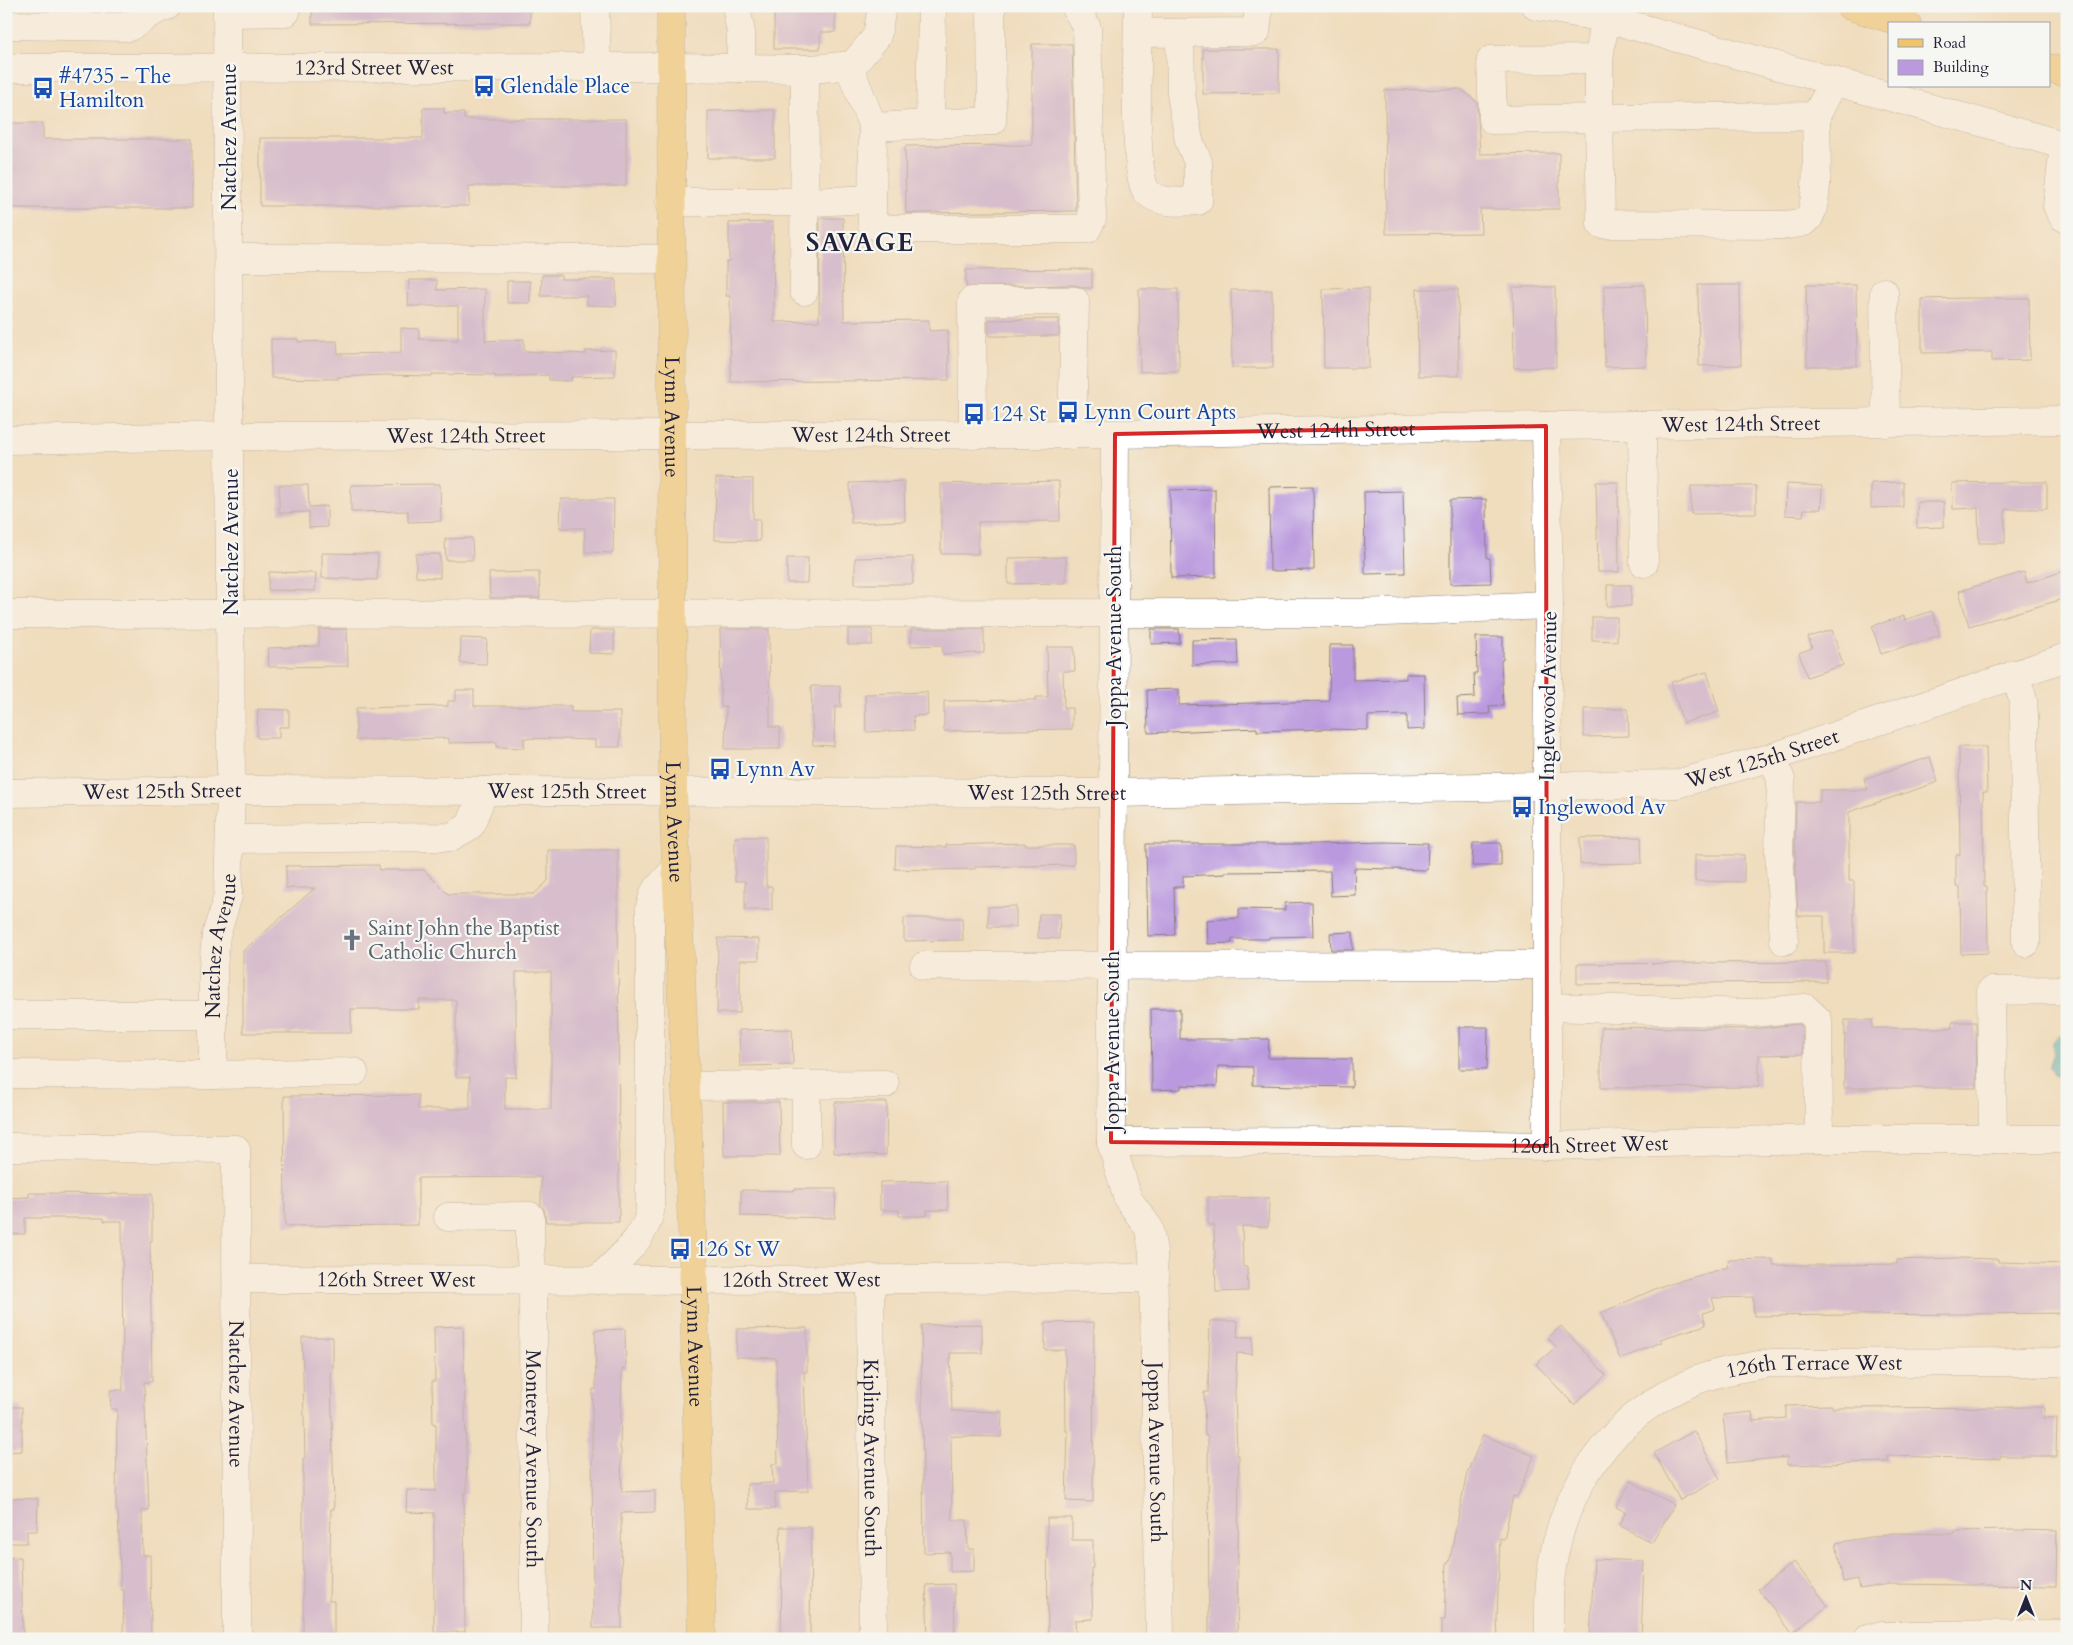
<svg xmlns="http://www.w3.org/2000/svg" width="2073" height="1645" font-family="Cardo,serif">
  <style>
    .water { fill: #44b3bf; stroke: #336a7d }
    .building { fill: #ba99de; fill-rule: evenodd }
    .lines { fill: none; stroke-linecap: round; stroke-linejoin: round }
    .minor-casing { stroke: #89807c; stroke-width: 29 }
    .major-casing { stroke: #89807c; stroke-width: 29 }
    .highway-casing { stroke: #89807c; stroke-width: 29 }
    .minor { stroke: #fff; stroke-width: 28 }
    .major { stroke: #f0c469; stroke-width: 28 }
    .highway { stroke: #f0c469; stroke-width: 28 }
    .marked { fill: none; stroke: #d62828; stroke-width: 4; stroke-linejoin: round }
    .labels { text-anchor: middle; stroke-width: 4.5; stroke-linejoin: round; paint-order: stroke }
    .street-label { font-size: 21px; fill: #22223b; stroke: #f6f6f2 }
    .transit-label { font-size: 21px; fill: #164399; stroke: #f6f6f2; text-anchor: start }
    .worship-label { font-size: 21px; fill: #5b616d; stroke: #f6f6f2; text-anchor: start }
    .district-label { font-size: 26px; font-weight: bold; letter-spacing: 1px; fill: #22223b; stroke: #f6f6f2 }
  </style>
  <rect width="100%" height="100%" fill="#f6f6f2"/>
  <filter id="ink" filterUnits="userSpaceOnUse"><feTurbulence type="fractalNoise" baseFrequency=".02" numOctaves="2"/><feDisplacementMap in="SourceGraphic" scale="10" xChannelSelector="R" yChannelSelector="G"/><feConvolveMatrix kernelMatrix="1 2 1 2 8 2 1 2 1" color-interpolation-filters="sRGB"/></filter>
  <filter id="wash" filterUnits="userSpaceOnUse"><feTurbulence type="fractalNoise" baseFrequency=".0096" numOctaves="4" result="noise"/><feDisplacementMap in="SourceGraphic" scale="20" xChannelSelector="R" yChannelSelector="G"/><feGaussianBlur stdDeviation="1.12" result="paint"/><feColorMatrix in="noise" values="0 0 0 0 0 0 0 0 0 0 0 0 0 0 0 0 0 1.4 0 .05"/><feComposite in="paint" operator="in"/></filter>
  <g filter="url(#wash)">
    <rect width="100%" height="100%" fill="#f0ddbd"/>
    <!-- water -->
    <path class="water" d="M2059,1036L2067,1038V1074L2062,1077L2053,1075L2049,1067L2054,1053L2052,1042Z"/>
    <g id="blocks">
      <!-- building -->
      <path class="building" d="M312,6H530V23L312,24Z
        M774,6H835V32H820V49H774Z
        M1032,44H1072L1076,211L906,213L905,146L1032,145Z
        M1203,49H1279V93L1203,94Z
        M1461,89L1477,102L1480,154L1559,153V209H1480L1481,233L1386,234L1385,90Z
        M423,108H444V113H464V119H626V186H469V206H260V138H423Z
        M775,110V158H708V111Z
        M6,123H43V139H192V208H6Z
        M820,218H843L844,321L929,320V331L948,330L949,380L731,382L730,296H726V261H729V223L773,222L774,322L819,321Z
        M1092,269V288H1084L1075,285L966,287V270Z
        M542,275H561V279H616V306L587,305V296H541Z
        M409,280H437V290L485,289V341L524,339V351L586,354V351L615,350V376L571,377V381L549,380V375L495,377V375L432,374V376L384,375L338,377V379L271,378V339H298V342L337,341L338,354L401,353V328L419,329V339L458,340V306H408Z
        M507,281H530V303H507Z
        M1645,285L1646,366L1605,367L1604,286Z
        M1698,285H1740L1741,365L1699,366Z
        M1806,285H1856L1857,366H1807Z
        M1513,287H1555L1556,367L1514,368Z
        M1368,288L1369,368H1324L1323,289Z
        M1139,289H1178L1179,371L1140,372Z
        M1417,289H1458L1459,376H1418Z
        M1231,290H1272L1273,368H1232Z
        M1968,298H2029L2030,360L1992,361V352L1922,353V299Z
        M1059,319V336H989L988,320Z
        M716,478L753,479V519H760V541L715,540Z
        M904,481L905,521L851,523L850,483Z
        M1059,481L1060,521L978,522V554H941V484Z
        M1596,482H1618L1619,572H1598Z
        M1903,482V507L1871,508V483Z
        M2010,482H2047V509H2005V543H1979L1978,508L1953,509L1952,483Z
        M440,484L441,521L408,522V511L351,512V485Z
        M1786,484L1822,486L1821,509H1804L1803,516L1785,515Z
        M279,485H308L309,507L327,506V527L309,528V512L279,513Z
        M1313,486L1314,570L1270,571L1269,487Z
        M1691,486H1756V513L1691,514Z
        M1215,489L1216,577L1171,578L1170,490Z
        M1403,491L1405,573L1365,574L1364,492Z
        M561,499H614L613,553L585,552V528H560Z
        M1486,499L1487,558H1490L1491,583L1450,584V500Z
        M1917,502H1944V527L1917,528Z
        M472,538L473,560H446L445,539Z
        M322,553L378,554L377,580L322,578Z
        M416,554H440V578L416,577Z
        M913,557V584H855V558Z
        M1066,557V583L1008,584V558Z
        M787,558H808L807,583H787Z
        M2067,570V598L1969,626L1959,591L2024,572L2027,583Z
        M269,572L316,573L315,591L268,590Z
        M539,572L540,598H490L489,573Z
        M1607,585H1631V606H1607Z
        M1932,611L1940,635L1881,654L1872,626L1904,616L1905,620Z
        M1592,617H1617V641L1592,640Z
        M319,629H347L348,666L269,667L268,648L319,646Z
        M720,629H769L770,727H780V749H725L726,707H721Z
        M848,629H872V645H848Z
        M911,629H984V653L943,654L942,645L911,646Z
        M1151,629H1179L1180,643L1151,644Z
        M590,630H614V654L589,653Z
        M1832,630L1843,665L1807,677L1799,653L1812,648L1808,637Z
        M1476,637H1503V660H1501L1503,705L1489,706L1490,714L1458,715L1457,698L1475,697L1474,673H1477Z
        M461,638L487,639L486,664L460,663Z
        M1237,639L1238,664L1192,665V640Z
        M1330,645H1353V680L1406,679V674H1424L1425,729L1407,730V715L1368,716V730L1327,729L1257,731V728L1148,733L1147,690L1179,689V705L1329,701Z
        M1047,647H1074L1075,671H1063L1064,708H1072V729L944,731V701L1036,700V697H1048Z
        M1707,672L1719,712L1683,723L1671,682Z
        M811,686H840L841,707H835L834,746L813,745Z
        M456,690H474V706H571V712H620V747H595V740L524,738V748L497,747V742L449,743V738L356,740V708L448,706V701H456Z
        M927,692L928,715L913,716L914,730L866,732L865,694Z
        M258,709L289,710V727H279V738H257Z
        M1584,709H1628L1629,736L1584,737Z
        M1959,747H1986L1987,792H1983L1984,886H1987L1988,953L1961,954L1960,887H1956V855L1960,854Z
        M1930,757L1938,782L1849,812V881H1854V953H1824V916H1798L1795,851L1796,802H1820V790H1868L1864,779Z
        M735,837H766V886H772V910H745V881H735Z
        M1641,837L1642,863L1580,864V838Z
        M1385,842L1428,843L1427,870L1354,868L1355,895L1331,896L1330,871L1225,872V874L1183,876V887H1174L1175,935L1148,936L1146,844H1314Z
        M1025,843V845H1074V865L975,867V869L933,870L895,869L896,846L946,847V845Z
        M1473,843H1501V866H1472Z
        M548,850H618L619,1222H546L544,1209L541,1205V1177L418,1178V1225L285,1226L284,1096L418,1095V1109H470V1077H456V1000H419V1009H351V1033H243V951L315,888H286V866L379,865V870H424L448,894H534L548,881ZM516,972H551V1109H505V1077H516Z
        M1695,855H1744V882L1695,881Z
        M1312,902L1313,936L1269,937V939H1232V943L1208,944L1207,920L1239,918V909L1285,910V903Z
        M1016,906V927H988V907Z
        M1039,914H1060L1059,939L1038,938Z
        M904,918H962L963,940L904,941Z
        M1353,932V950H1331L1330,933Z
        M718,938L759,939V960H740V1013H717Z
        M1826,962V982L1577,984V964Z
        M1151,1009H1180V1039H1269L1268,1058L1352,1059V1087L1253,1085V1067L1218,1066L1217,1086L1181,1085V1089L1152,1090Z
        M1845,1020H1872V1028H1952V1022H1976L1977,1088H1844Z
        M1800,1024L1802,1027L1803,1054L1759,1055V1087L1601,1088V1027L1751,1029Z
        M1459,1027H1488L1487,1069H1459Z
        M792,1029L793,1065L740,1066L739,1030Z
        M723,1102H779L780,1156H724Z
        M835,1102H887L886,1155L834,1153Z
        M947,1181L948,1210H927V1216H899V1210H880V1182Z
        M794,1189H836L835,1218L741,1216V1190L794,1191Z
        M29,1193L152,1194V1241H150L152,1382H144L149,1510H142L143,1555H150L151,1639H123L124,1590H121L118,1511H116L117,1409H111L110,1390H123L122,1221H104V1218H25V1234H6V1198L29,1197Z
        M1208,1197L1269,1198L1268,1227L1242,1226L1243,1267H1247L1248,1291L1216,1292L1214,1225H1208Z
        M1955,1258L1998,1259V1262L2067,1264V1313L1754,1316L1753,1297L1712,1298L1715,1309L1703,1313L1706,1325L1660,1339L1662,1342L1620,1359L1601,1313L1662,1286L1729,1267L1728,1260L1773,1259V1265H1830L1897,1264V1260Z
        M1210,1321H1238L1237,1337H1253L1252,1354L1237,1353L1235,1392L1237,1455H1239L1237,1639H1209L1208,1436H1205L1204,1392H1208Z
        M1094,1322L1093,1502L1066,1501L1068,1431H1066L1065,1350H1045V1323Z
        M982,1324V1353H950L952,1411L1002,1412L1001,1437L951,1436L952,1520H967L968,1549H974V1571L950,1572V1552L924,1553L921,1325Z
        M463,1326L467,1493H464L465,1632H434V1513L406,1512L407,1490L436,1491V1424H433L432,1381H435L434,1327Z
        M1561,1326L1606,1375L1574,1405L1536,1364L1556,1347L1548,1338Z
        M807,1328V1372H804L808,1491L775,1492V1509H748L747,1484L773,1483L772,1464H778L776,1358L736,1357L737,1329Z
        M625,1329L626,1369H622L620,1449H621L622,1492L655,1491V1512L621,1513L622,1628H593L592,1423L593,1389L596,1390L595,1330Z
        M302,1337H333V1372H331L334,1509H331L329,1601H334V1639H303V1458H305Z
        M1832,1405V1408L2044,1407V1418H2057L2056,1456H2000V1459L1888,1456V1462L1787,1465V1457L1728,1463L1723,1415L1752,1412L1753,1421L1786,1418V1406Z
        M6,1407H22V1451L6,1452Z
        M1694,1431L1720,1479L1680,1500L1654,1453Z
        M1483,1435L1534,1456L1517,1497L1513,1496L1504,1539L1500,1538L1497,1619L1498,1639H1441V1620H1445L1447,1563H1449L1467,1473Z
        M1631,1481L1674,1505L1652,1543L1619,1525L1626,1512L1616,1507Z
        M6,1498L38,1499L37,1531H27V1543H6Z
        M1047,1518H1072V1540H1093V1568H1091L1093,1619L1075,1620L1076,1639H1048Z
        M780,1527H811L810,1639H781L782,1568H781Z
        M2017,1530L2057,1531L2056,1586L1888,1584L1860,1589L1858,1579L1843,1582L1836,1543L1893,1533L1955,1534V1531Z
        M21,1557L23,1637L6,1636V1558Z
        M1594,1559L1644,1561L1641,1639H1590Z
        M1794,1562L1828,1606L1792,1633L1758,1589Z
        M954,1584L955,1639H928L926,1585Z"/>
    </g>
  </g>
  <g filter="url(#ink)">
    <use href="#blocks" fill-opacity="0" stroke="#89807c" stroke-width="1"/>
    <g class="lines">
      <!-- minor casing -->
      <g class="minor-casing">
        <g id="minor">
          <path d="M595,6L597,67"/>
          <path d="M736,6L741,33V68"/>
          <path d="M1138,6C1138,34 1132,179 1147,192C1159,204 1182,202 1198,201V162L1189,141L1181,94L1180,34"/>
          <path d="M1536,6L1605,18L2067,146"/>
          <path d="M228,13L286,12V6"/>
          <path d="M6,25L129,27C142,21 153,9 167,6"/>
          <path d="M1138,33L1256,32L1259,6"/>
          <path d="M1599,59L1491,60L1493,120L1599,118V59L1605,18"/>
          <path d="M849,66L873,127L872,224L884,229H1087L1092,219L1087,28L1075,6"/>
          <path id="s1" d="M6,68L670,67L811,69L853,65L877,36L882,6"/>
          <path d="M1816,116C1816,136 1821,210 1806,221C1801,224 1792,224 1787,225L1601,224L1599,118L1816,116L1834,81"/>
          <path d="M930,124L992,121L991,6"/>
          <path d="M873,127L930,124L932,6"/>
          <path d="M2064,145L2057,206L2063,217L2067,219"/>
          <path d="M670,202H810L872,199"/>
          <path d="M229,258L670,259"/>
          <path d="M804,291L805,69"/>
          <path d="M1884,292L1886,423"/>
          <path d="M1642,425L1644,563"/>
          <path d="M1546,426L1549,605L1547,759V1146"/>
          <path id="s2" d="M1115,434L1111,1142L1128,1199L1149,1228L1153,1253L1160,1639"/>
          <path d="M973,435L972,301H1075L1072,435"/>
          <path id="s3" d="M6,440L230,436L1115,434L1546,426L2067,420"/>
          <path d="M6,614L1362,613L1549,605"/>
          <path d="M2015,674L2023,700L2024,716L2026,943"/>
          <path d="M1773,757L1781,780L1779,851L1784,941"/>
          <path id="s4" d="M6,793L231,790L1112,793L1676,784L1773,757L2067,657"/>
          <path d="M230,839L451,837L470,826L484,791"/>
          <path d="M924,966L1548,965"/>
          <path d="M1548,1007L1751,1013L1805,1008L1818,1020L1819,1139"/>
          <path d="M6,1015H213"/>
          <path d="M6,1074L213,1075L354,1072"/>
          <path id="s5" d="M213,1075V967L216,935L228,896L231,790L227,6"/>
          <path d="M686,1086L885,1084"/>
          <path d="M1993,1139L1991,991L2067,990"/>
          <path id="s6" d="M1111,1142L1311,1141L1547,1146L1819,1139H2067"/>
          <path d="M806,1145V1085"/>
          <path id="s7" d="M6,1147L236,1149L237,1639"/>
          <path id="s8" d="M448,1217L530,1216V1248L533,1280L534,1639"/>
          <path id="s9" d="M870,1278L873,1639"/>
          <path id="s10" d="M237,1279L693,1280L1155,1278"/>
          <path d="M598,1280C617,1260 644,1240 650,1212V907L654,893L676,868"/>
          <path id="s11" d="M1549,1639C1549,1617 1548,1595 1551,1574C1562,1487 1614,1412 1697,1380C1721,1371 1746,1367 1771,1363L2067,1362"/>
          <path d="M1868,1639L1882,1635L2067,1634"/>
        </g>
      </g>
      <!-- major casing -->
      <g class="major-casing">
        <g id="major">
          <path id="s12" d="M671,6L673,793L693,1252L702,1639"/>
        </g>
      </g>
      <!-- highway casing -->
      <g class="highway-casing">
        <path id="highway" d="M1850,6L1907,24
          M2049,68L2067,73"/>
      </g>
      <!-- minor -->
      <use href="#minor" class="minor"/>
      <!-- major -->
      <use href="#major" class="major"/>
      <!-- highway -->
      <use href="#highway" class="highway"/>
    </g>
  </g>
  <!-- marked area -->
  <path d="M0 0H2073V1645H0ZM1546,426L1547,1146L1111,1142L1115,434Z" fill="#f0ddbd" fill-opacity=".55" fill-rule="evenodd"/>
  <path class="marked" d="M1546,426L1547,1146L1111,1142L1115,434Z"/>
  <!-- icons -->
  <defs>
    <g id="bus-bare" transform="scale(1.725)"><path d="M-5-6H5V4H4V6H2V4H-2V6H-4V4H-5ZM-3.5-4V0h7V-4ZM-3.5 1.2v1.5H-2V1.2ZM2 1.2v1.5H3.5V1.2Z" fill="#1a4fb4" stroke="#f6f6f2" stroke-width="2.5" paint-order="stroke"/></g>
    <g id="church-bare" transform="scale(1.725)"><path d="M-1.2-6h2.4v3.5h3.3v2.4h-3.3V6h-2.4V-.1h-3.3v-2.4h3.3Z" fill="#6b7280" stroke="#f6f6f2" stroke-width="2.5" paint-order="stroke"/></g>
  </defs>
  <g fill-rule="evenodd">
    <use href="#bus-bare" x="484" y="86"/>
    <use href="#bus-bare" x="43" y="88"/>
    <use href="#bus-bare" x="1068" y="412"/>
    <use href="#bus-bare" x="974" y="414"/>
    <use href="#bus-bare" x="720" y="769"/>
    <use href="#bus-bare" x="1522" y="807"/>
    <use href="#church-bare" x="352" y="940"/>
    <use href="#bus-bare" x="680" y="1249"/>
  </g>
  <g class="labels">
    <!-- street labels -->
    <g class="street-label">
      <text dy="7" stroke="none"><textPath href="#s1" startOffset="368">123rd Street West</textPath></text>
      <text transform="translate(229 137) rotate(-90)" y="7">Natchez Avenue</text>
      <text dy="7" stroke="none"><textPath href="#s12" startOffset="411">Lynn Avenue</textPath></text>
      <text dy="7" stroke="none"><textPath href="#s3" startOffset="1735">West 124th Street</textPath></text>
      <text dy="7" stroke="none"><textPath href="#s3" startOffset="1330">West 124th Street</textPath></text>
      <text dy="7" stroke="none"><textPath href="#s3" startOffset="460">West 124th Street</textPath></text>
      <text dy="7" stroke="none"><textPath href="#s3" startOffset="865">West 124th Street</textPath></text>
      <text transform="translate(231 542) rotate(-90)" y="7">Natchez Avenue</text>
      <text transform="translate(1114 636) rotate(-90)" y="7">Joppa Avenue South</text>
      <text transform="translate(1548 696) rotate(-89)" y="7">Inglewood Avenue</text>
      <text dy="7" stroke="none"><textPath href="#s4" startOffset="1760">West 125th Street</textPath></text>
      <text dy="7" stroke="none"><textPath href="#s4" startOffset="156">West 125th Street</textPath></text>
      <text dy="7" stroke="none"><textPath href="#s4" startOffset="561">West 125th Street</textPath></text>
      <text dy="7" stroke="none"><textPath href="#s4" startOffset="1041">West 125th Street</textPath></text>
      <text dy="7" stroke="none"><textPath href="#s12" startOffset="816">Lynn Avenue</textPath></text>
      <text dy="7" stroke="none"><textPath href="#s5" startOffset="130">Natchez Avenue</textPath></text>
      <text transform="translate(1112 1041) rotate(-90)" y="7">Joppa Avenue South</text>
      <text dy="7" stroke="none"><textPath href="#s6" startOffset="478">126th Street West</textPath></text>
      <text dy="7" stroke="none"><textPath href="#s10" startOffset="564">126th Street West</textPath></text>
      <text dy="7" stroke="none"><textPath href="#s10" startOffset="159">126th Street West</textPath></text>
      <text dy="7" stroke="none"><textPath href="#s12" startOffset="1341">Lynn Avenue</textPath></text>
      <text dy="7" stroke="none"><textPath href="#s11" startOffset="439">126th Terrace West</textPath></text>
      <text dy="7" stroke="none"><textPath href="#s7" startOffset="475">Natchez Avenue</textPath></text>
      <text dy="7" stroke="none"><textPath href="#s2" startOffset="1028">Joppa Avenue South</textPath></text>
      <text dy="7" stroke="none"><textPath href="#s9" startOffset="180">Kipling Avenue South</textPath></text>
      <text dy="7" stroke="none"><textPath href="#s8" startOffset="325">Monterey Avenue South</textPath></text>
    </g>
    <!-- transit labels -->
    <g class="transit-label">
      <text x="59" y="83">#4735 - The<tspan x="59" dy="24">Hamilton</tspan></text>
      <text x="500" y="93">Glendale Place</text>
      <text x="1084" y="419">Lynn Court Apts</text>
      <text x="991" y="421">124 St</text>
      <text x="736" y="776">Lynn Av</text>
      <text x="1538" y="814">Inglewood Av</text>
      <text x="696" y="1256">126 St W</text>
    </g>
    <!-- worship labels -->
    <g class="worship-label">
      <text x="368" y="935">Saint John the Baptist<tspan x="368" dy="24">Catholic Church</tspan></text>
    </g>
    <!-- district labels -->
    <g class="district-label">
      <text x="860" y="251">SAVAGE</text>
    </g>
  </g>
  <!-- margin -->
  <rect width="2073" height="1645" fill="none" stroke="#f6f6f2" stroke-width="25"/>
  <!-- legend -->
  <rect x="1888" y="22" width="162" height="65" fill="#f6f6f2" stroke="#a1a1a9"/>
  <rect x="1898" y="39" width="25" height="8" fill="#f0c469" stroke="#a1a1a9"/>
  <text x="1933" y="48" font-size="15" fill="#22223b">Road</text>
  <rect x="1898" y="60" width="25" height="15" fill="#ba99de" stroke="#a1a1a9"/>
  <text x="1933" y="72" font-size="15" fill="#22223b">Building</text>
  <!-- north arrow -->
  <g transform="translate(2026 1598)" stroke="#f6f6f2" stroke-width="4" paint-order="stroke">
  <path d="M0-4L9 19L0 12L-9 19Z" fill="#22223b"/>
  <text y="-8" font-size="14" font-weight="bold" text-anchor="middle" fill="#22223b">N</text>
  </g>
</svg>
